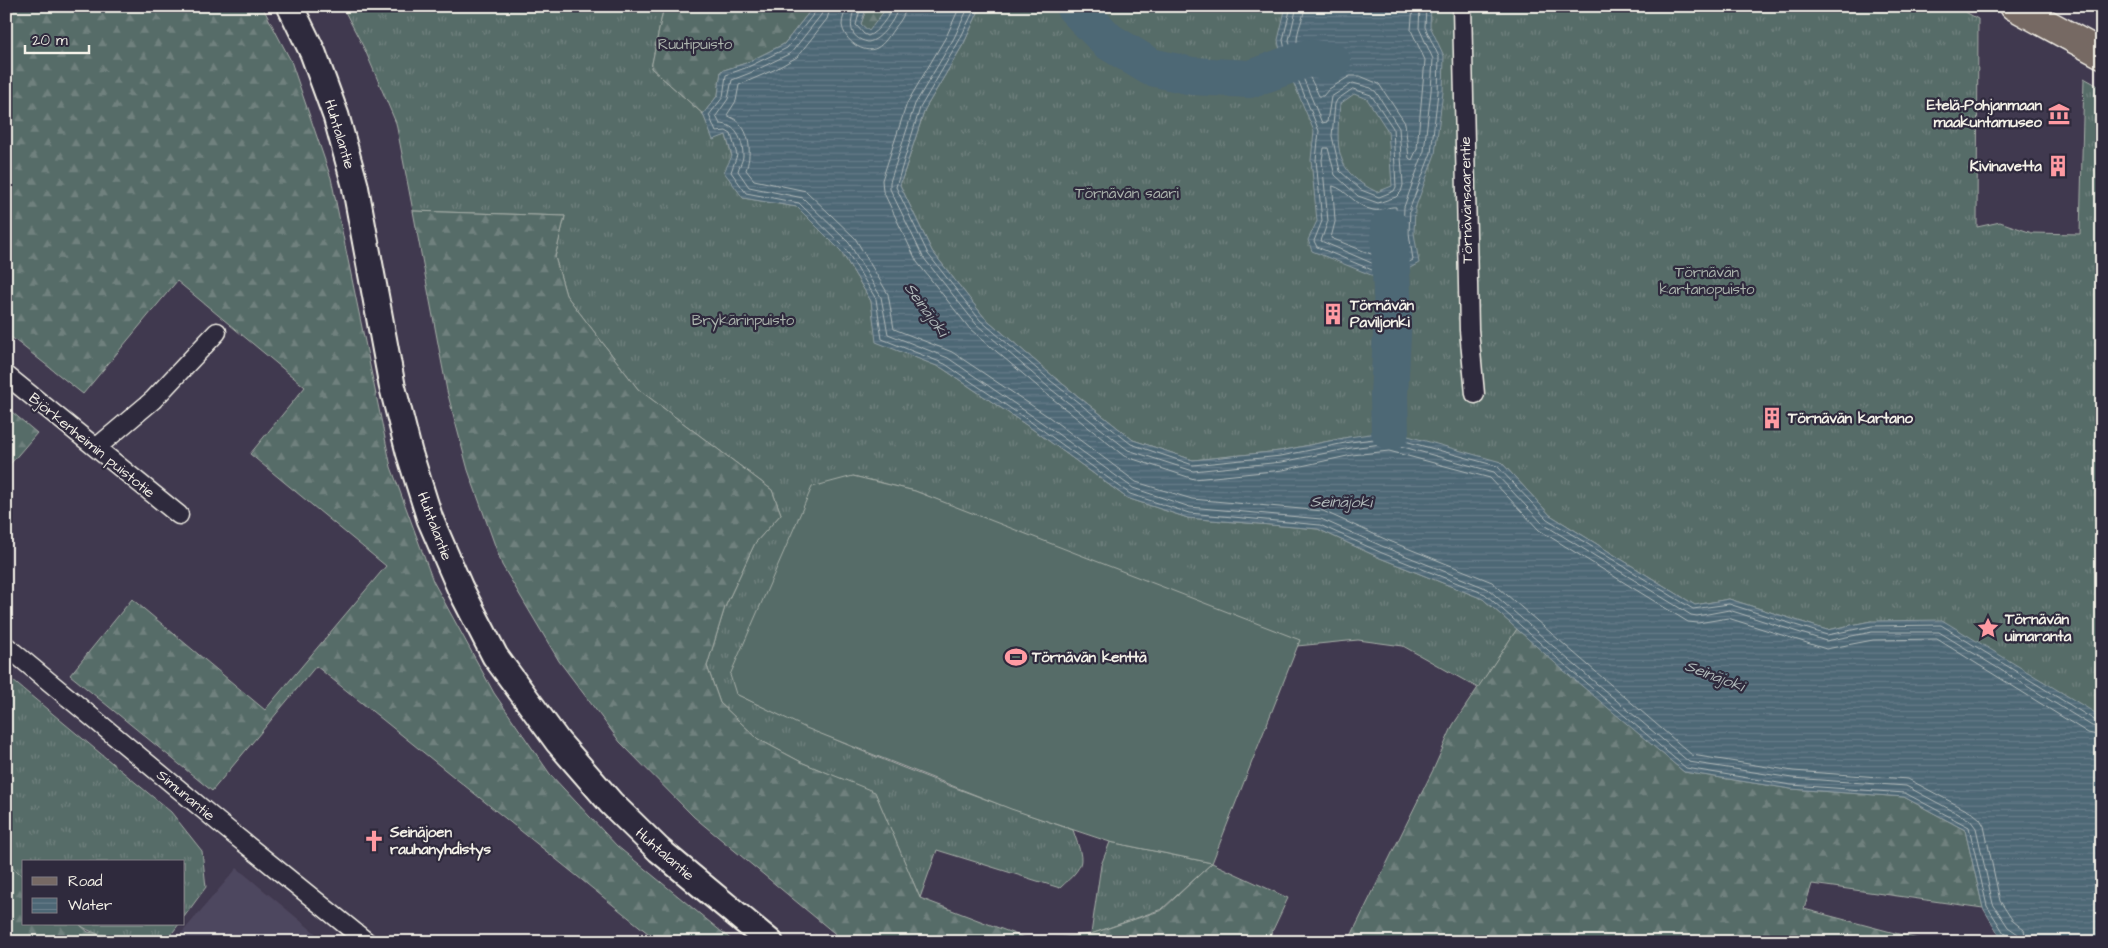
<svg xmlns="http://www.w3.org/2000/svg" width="2108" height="948" font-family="'Architects Daughter',sans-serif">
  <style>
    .built { fill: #4e465e }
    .grass { fill: url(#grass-tufts); stroke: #a6aea8 }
    .forest { fill: url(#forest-firs); stroke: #a6aea8 }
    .pitch { fill: #576c68; stroke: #a6aea8 }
    .water { fill: url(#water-rules); stroke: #909ea3; fill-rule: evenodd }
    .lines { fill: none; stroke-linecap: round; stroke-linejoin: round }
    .shore { stroke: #b1baba; stroke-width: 1 }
    .river { stroke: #4d6775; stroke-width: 38 }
    .street-casing { stroke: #f4f1e8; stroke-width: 21 }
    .secondary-casing { stroke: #f4f1e8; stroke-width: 29 }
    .primary-casing { stroke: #f4f1e8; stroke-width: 31 }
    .street { stroke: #2f2a3d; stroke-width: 18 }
    .secondary { stroke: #2f2a3d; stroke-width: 25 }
    .primary { stroke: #766964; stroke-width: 28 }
    .labels { text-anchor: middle; stroke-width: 4.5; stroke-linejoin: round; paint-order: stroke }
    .park-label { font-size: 15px; fill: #adb5ae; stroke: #2f2a3d }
    .poi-label { font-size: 15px; font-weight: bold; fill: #f4f1e8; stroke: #2f2a3d; text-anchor: start }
    .street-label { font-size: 15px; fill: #f4f1e8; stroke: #2f2a3d }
    .water-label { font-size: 16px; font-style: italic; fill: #b1baba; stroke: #2f2a3d }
  </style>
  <defs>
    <pattern id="grass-tufts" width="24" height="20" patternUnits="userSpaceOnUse" patternTransform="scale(1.25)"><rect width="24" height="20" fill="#576c68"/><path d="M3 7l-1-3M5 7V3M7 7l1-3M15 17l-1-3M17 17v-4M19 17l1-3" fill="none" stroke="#70817e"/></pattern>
    <pattern id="forest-firs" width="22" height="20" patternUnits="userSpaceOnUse" patternTransform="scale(1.25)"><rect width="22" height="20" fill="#576c68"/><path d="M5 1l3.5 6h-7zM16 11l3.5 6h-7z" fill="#70817e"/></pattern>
    <pattern id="water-rules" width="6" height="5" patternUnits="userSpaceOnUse" patternTransform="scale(1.25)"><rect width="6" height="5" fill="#4d6775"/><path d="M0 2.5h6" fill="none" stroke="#677d89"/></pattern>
  </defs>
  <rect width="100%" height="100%" fill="#40394f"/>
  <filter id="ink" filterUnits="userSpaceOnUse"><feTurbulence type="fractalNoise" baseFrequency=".02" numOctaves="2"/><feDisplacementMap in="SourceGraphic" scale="10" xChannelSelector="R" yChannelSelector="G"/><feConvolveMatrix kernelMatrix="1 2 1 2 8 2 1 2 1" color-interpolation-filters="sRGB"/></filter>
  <g filter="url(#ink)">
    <!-- built -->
    <path class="built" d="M237,868L326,942H174Z"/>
    <!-- grass -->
    <path class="grass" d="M342,6H664L651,68L703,114L713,139L726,135L743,198L797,207L841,251L871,301L877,342L942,368L1038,433L1127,498L1188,518L1318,529L1380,558L1483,599L1517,629L1478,688L1403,646L1358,640L1297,646L915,491L853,476L736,694C844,747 958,791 1073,830C1084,863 1087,863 1060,888L937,850L920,898L875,793L803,763L758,739L720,703L707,666L725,607L755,543L781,514L772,490L638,389L566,295L555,257L565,216L413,211L396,123L365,50Z
      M981,6H1955L1978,19L1977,227L2000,222L2032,233L2080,234L2084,78L2102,88V717L1871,621L1827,630L1729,599L1695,605L1550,515L1501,462L1349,437L1280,451L1193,460L1133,440L1054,377L984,317L932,251L900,185L925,109L964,43Z
      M6,675L171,812L202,851L206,887L184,917V862H24V877L6,862Z
      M1110,842L1212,863L1162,909L1091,934L1101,865Z
      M79,924H179L167,940C142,941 99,941 79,924Z"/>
    <!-- forest -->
    <path class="forest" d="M6,6H262L291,61L331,178L391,467L433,581L494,693L550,774L617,846L734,942H659L316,666L212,791L70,675L132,599L265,710L386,566L250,454L305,387L177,281L83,394L6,333Z
      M664,6H814L784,44L746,63L721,71L718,95L703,114L651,68Z
      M867,6H888L869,32L861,24Z
      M413,211L565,216L555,257L566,295L638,389L772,490L781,514L755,543L725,607L707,666L720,703L758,739L803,763L875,792L920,898L1033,941L1091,934L1162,910L1212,863L1288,898L1271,934L1262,942H845L694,817L620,742L559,661L502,565L468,470L447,391Z
      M6,407L37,433L6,469Z
      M1517,629L1684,772L1791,789L1904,797L1965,830L1983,908L1812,884L1804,909L1929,942H1348L1434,768L1453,725Z
      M6,862L24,877V924H79L88,932L141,942H6Z"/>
    <!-- pitch -->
    <path class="pitch" d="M853,476L915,491L1300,640L1212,863L1110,842L1011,809L806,728L736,694L730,675L812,487Z"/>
    <!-- water -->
    <path class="water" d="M814,6H867L861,24L869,31L888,6H981L964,43L925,109L900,185L932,251L984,317L1054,377L1133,440L1193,460L1280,451L1349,437L1390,431L1501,462L1550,515L1695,605L1729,599L1827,630L1871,621L1942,620L2102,717V942H2016L2001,938L1983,908L1965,830L1904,797L1791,789L1684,772L1563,670L1483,599L1380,558L1318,529L1188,518L1127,498L1038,433L942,368L876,342L871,301L841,251L797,207L743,198L724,172L732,156L726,135L713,140L703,114L718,95L721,71L746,63L784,44Z
      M1286,6H1431L1430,26L1444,56L1443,92L1435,154L1415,209L1414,233L1419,263L1392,278L1371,275L1312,251L1308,240L1317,221L1311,160L1314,131L1294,84L1283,68L1278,40ZM1354,94L1367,99L1388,131L1392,186L1377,192C1334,172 1336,147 1340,104Z"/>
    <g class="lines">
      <!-- shore -->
      <path class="shore" d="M817,6L816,11L787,48L748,67L726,75L723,97L709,115L716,132L726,131L731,134L737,155L731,172L746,193L799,203L845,248L876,299L882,339L945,364L1041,429L1130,494L1189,513L1320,525L1382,553L1485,594L1566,666L1686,768L1791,785L1905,793L1969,827L1987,906L2004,933L2012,937L2013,942
        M824,6L821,15L791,53L750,73L732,80L728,99L716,116L720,124C736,124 743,140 743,156C743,161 739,166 738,171L749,187L803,198L849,243L881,297L888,334L948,358L1044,424L1133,488L1190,507L1321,519L1384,547L1488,589L1570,661L1689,762L1792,778L1906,786L1970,820L1976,828L1993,904L2008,927L2018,934L2019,942
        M831,6L827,19L797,57L776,69L739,85L736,101L727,115C731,118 737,119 740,124C751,136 751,156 746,170L754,180L806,191L855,238L888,294L894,329L952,352L1049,417L1136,482L1192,499L1323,511L1387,540L1492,582L1692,755L1793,771L1908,779L1974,814L1980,819L1984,826L2000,901L2013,921L2024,930L2027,942
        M847,6C845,12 842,19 842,25C844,40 863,55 877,48C884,44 889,36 893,30C899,23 905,16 906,6
        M855,6C850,22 847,38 868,42C880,41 897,18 898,6
        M861,6L856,25L864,34L868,36C877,33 891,15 892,6
        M960,6L947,35L907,103L882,180L883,191L917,262L970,329L1043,391L1124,456L1194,479L1283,470L1352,455L1389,451L1490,478L1539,530L1688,622L1698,623L1728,618L1826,649L1873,640L1937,639L2088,733L2102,736
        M969,6L954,38L915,104L890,182V189L923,257L976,324L1047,386L1128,450L1193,471L1282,462L1351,448L1389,443L1494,472L1543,524L1691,615L1697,616L1729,610L1826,641L1872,632H1939L2092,726L2102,728
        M976,6L959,41L920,108L896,187L928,254L980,320L1051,381L1131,444L1193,465L1281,456L1350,442L1390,437L1497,466L1547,519L1693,609L1729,604L1827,635L1872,626L1941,625L2096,721L2102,722
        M1291,6L1283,40L1288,65L1299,82L1319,131L1316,160L1322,221L1314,241L1317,247L1372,270L1390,273L1413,260L1409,233L1410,208L1431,153L1438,92L1439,57L1425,27L1426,6
        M1297,6L1289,40L1294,63L1304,80L1322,123L1327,122L1331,97L1353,83L1371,88L1376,92L1399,128L1403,185L1401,192L1396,197L1378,203L1358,196L1335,175L1328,148H1324L1322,160L1328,221L1321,241L1374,264L1389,266L1406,256L1403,233L1404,207L1424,151L1431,91L1433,59L1419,28L1420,6
        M1305,6C1304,18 1297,29 1297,41C1297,59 1312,79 1319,96H1323L1329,89L1350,76H1360L1379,84L1405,123L1409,158L1412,160L1417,149L1425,60L1411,30L1413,6
        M1353,89L1371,95L1393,128L1396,187L1394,191L1379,197L1361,190L1340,171L1332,136L1335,104L1337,100Z
        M1333,186C1346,189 1356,207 1373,210C1382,212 1388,206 1396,207L1397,254L1388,258L1376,256L1331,238L1335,222Z"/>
      <!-- river -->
      <path class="river" d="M1074,6L1108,41L1151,67L1192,76L1250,79L1308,58L1332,62
        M1389,227L1393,313L1389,396L1390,431"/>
      <!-- street casing -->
      <g class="street-casing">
        <path id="street" d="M1462,6L1469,330L1475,394
          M6,375L179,515
          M96,448L153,400L217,332
          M6,646L222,825L367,942"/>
      </g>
      <!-- secondary casing -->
      <g class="secondary-casing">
        <path id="secondary" d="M290,6L313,53L336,116L355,185L392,385L409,452L430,519L460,588L495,656L558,742L611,803L659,850L770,942"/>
      </g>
      <!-- primary casing -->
      <g class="primary-casing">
        <path id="primary" d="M2014,6L2102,54"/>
      </g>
      <!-- street -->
      <use href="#street" class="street"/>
      <!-- secondary -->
      <use href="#secondary" class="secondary"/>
      <!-- primary -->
      <use href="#primary" class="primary"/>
    </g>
  </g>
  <!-- icons -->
  <defs>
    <g id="museum-bare" transform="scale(1.725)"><path d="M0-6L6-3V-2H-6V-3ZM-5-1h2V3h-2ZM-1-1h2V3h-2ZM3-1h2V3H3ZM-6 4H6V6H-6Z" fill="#ff9aa2" stroke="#2f2a3d" stroke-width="2.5" paint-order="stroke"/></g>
    <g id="building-bare" transform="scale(1.725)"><path d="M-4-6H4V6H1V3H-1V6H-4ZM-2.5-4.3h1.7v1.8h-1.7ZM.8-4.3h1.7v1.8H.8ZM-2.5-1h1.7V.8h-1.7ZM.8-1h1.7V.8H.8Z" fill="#ff9aa2" stroke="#2f2a3d" stroke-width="2.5" paint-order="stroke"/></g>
    <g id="sight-bare" transform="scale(1.725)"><path d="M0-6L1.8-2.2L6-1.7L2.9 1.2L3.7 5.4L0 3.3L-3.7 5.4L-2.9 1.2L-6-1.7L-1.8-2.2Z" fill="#ff9aa2" stroke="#2f2a3d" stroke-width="2.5" paint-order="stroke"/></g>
    <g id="stadium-bare" transform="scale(1.725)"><path d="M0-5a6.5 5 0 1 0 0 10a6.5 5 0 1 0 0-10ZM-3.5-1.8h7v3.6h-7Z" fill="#ff9aa2" stroke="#2f2a3d" stroke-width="2.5" paint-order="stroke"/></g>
    <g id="church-bare" transform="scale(1.725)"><path d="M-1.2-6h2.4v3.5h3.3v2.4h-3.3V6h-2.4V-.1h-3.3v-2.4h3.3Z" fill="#ff9aa2" stroke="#2f2a3d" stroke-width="2.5" paint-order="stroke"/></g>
  </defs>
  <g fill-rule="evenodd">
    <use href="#museum-bare" x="2059" y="114"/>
    <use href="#building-bare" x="2058" y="166"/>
    <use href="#building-bare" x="1333" y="314"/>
    <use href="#building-bare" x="1772" y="418"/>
    <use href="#sight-bare" x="1988" y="628"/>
    <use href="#stadium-bare" x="1016" y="657"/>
    <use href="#church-bare" x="374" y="841"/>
  </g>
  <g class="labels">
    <!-- park labels -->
    <g class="park-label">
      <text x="695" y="49">Ruutipuisto</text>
      <text x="1127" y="198">Törnävän saari</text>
      <text x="1707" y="277">Törnävän<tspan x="1707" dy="17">kartanopuisto</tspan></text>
      <text x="743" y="325">Brykärinpuisto</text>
    </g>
    <!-- poi labels -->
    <g class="poi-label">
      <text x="2042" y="110" text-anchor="end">Etelä-Pohjanmaan<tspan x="2042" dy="17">maakuntamuseo</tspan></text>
      <text x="2042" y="171" text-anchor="end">Kivinavetta</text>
      <text x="1350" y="310">Törnävän<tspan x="1350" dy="17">Paviljonki</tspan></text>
      <text x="1788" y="423">Törnävän kartano</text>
      <text x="2005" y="624">Törnävän<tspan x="2005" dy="17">uimaranta</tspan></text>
      <text x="1032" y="662">Törnävän kenttä</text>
      <text x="390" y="837">Seinäjoen<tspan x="390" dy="17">rauhanyhdistys</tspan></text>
    </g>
    <!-- street labels -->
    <g class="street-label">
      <text transform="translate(340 134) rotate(73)" y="5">Huhtalantie</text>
      <text transform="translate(1466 200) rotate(-91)" y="5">Törnävänsaarentie</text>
      <text transform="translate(92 445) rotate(39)" y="5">Björkenheimin puistotie</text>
      <text transform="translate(435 526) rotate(69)" y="5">Huhtalantie</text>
      <text transform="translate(186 795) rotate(40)" y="5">Simunantie</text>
      <text transform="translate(665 854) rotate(41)" y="5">Huhtalantie</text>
    </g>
    <!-- water labels -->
    <g class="water-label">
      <text transform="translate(927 309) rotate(54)" y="6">Seinäjoki</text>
      <text transform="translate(1341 501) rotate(1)" y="6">Seinäjoki</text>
      <text transform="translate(1715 675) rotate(21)" y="6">Seinäjoki</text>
    </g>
  </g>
  <!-- margin -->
  <rect width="2108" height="948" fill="none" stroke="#2f2a3d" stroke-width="25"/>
  <rect x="12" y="12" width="2083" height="923" fill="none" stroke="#f4f1e8" stroke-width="2" filter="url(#ink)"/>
  <!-- legend -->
  <rect x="22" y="860" width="162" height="65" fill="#2f2a3d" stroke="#7e7a81"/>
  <rect x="32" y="877" width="25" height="8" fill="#766964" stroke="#7e7a81"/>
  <text x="68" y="886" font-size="15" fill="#f4f1e8">Road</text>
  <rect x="32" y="898" width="25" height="15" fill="url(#water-rules)" stroke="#7e7a81"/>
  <text x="68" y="910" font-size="15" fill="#f4f1e8">Water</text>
  <!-- scale -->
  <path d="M25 45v8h64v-8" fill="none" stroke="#f4f1e8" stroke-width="2.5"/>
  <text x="32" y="45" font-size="15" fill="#f4f1e8" stroke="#2f2a3d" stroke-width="4" paint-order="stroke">20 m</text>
</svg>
